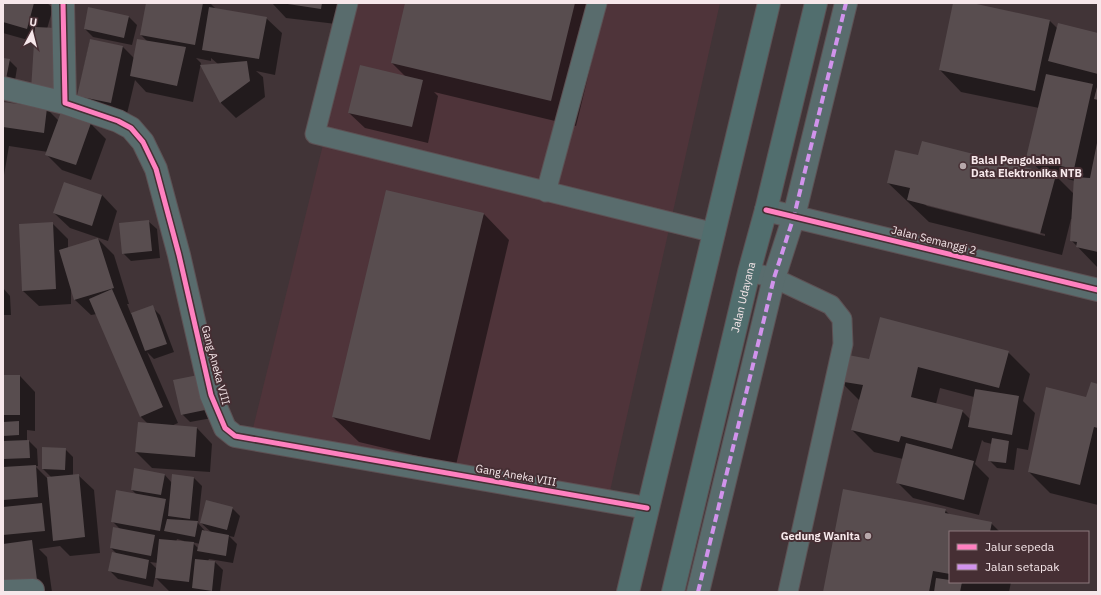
<svg xmlns="http://www.w3.org/2000/svg" width="1101" height="595" font-family="'IBM Plex Sans',sans-serif">
  <style>
    .built { fill: #4f343a }
    .shadow { fill: #0007; fill-rule: evenodd }
    .building { fill: #584d4f }
    .lines { fill: none; stroke-linecap: round; stroke-linejoin: round }
    .lane-casing { stroke: #5d5154; stroke-width: 21 }
    .street-casing { stroke: #5d5154; stroke-width: 24 }
    .secondary-casing { stroke: #5d5154; stroke-width: 24 }
    .lane { stroke: #596c6d; stroke-width: 19 }
    .street { stroke: #596c6d; stroke-width: 22 }
    .secondary { stroke: #516e6e; stroke-width: 22 }
    .quiet { stroke: #d193ec; stroke-width: 4; stroke-dasharray: 8 4; stroke-linecap: butt }
    .cycleway-casing { stroke: #462f34; stroke-width: 8 }
    .cycleway { stroke: #ff80c0; stroke-width: 5 }
    .poi-dot { fill: #b7a8ab; stroke: #462f34; stroke-width: 1.5 }
    .labels { text-anchor: middle; stroke-width: 4; stroke-linejoin: round; paint-order: stroke }
    .poi-label { font-size: 11px; font-weight: bold; fill: #f6e7ea; stroke: #462f34; text-anchor: start }
    .street-label { font-size: 11px; fill: #f6e7ea; stroke: #462f34 }
  </style>
  <rect width="100%" height="100%" fill="#413437"/>
  <!-- built -->
  <path class="built" d="M358,3H720L610,491L253,428Z"/>
  <!-- shadow -->
  <path class="shadow" d="M3,3H47L53,8L47,29L72,45L48,105L35,42L3,33Z
    M147,3H210L216,9L266,18L282,33L275,75L256,71L263,77L265,97L236,118L221,103L201,66L218,64L211,58V61L196,58L201,63L193,102L146,92L135,80L126,118L94,111L78,95L90,40L123,47L134,58L147,41L141,35Z
    M272,3H339L336,24L286,18Z
    M406,3H606L576,126L434,92L438,96L428,143L365,128L349,113L406,77L392,63Z
    M954,3H967L1050,21L1058,29L1098,34V268L1071,240L1072,219H1071L1062,255L929,222L888,183L918,156L1042,172L1027,158L1039,108L961,92L940,70ZM1056,176L1075,181L1074,194ZM924,204L1045,234V236L927,206Z
    M129,17L137,25L132,45L93,37L85,29Z
    M3,59L9,60L17,68L14,87L3,85Z
    M3,103L47,109L59,121L62,113L91,124L106,139L91,180L62,170L47,155L48,152L9,146L3,181Z
    M102,195L117,211L108,241L70,228L54,213Z
    M484,214L509,240L456,465L359,442L333,417Z
    M148,221L157,229L160,258L131,261L123,253Z
    M52,223L68,239V248L98,239L114,255L129,304H127L131,314L152,307L160,315L174,352L154,359L147,352L178,423L171,426L197,428L212,444L210,472L152,468L136,452L148,424L140,416L97,314L91,315L75,300L71,286V304L39,306L23,291Z
    M3,288L10,296L11,315H3Z
    M1008,352L1030,374L1023,401L1035,413L1028,450L1017,448L1014,470L997,468L989,460L992,444L984,442L982,440L975,464L989,478L979,515L913,498L897,482L903,459L874,452L852,430L860,401L839,380L870,360ZM940,388L974,397L970,419L962,411L936,404Z
    M3,376H20L35,392V431L27,430V441H29L37,449L38,466H35L47,478L51,477L43,469L65,449L73,457V475H78L94,490L100,553L70,556L60,546L39,549L47,557L52,592H3Z
    M205,384L212,418L190,422L182,414Z
    M1098,385V505L1050,493L1029,472Z
    M164,474L172,483L173,475L194,478L202,486L198,523L205,531L211,532L201,523L232,508L240,516L234,537L229,536L237,544L233,563L209,559L208,561L215,562L223,570L220,592H170L155,577L153,587L118,579L110,571L117,554L111,548L120,529L112,521L137,495L132,490ZM177,539L184,541V542H176ZM192,542L200,544L199,549ZM150,562L158,563L157,569Z
    M945,510L950,515L991,523L1000,532H950V582H1011L1009,592H824Z"/>
  <!-- building -->
  <path class="building" d="M3,3H34L27,29L3,22Z
    M146,3H203L195,45L140,35Z
    M281,3H322L321,9Z
    M405,3H575L551,101L391,63Z
    M953,3H972L1050,20L1035,91L939,70Z
    M88,7L129,16L124,38L84,29Z
    M209,7L267,17L259,59L202,50Z
    M1058,23L1098,33V74L1048,61Z
    M35,27L57,28L53,91L31,90Z
    M90,39L123,46L111,103L77,96Z
    M137,39L186,47L177,86L130,76Z
    M3,58L10,59L6,79H3Z
    M247,61L250,81L220,103L200,65Z
    M360,65L423,80L412,127L348,113Z
    M1046,74L1093,84L1074,169L1026,158Z
    M1097,87H1098V100L1094,99Z
    M3,102L47,108L44,133L3,127Z
    M61,112L91,123L76,165L45,155Z
    M922,141L1056,175L1040,234L907,200L910,188L887,183L895,150L918,155Z
    M1097,143H1098V252L1076,247L1077,242L1070,241L1074,177L1090,178Z
    M64,182L102,195L92,226L53,213Z
    M386,190L484,213L430,440L332,417Z
    M149,220L152,251L122,254L119,223Z
    M53,222L56,289L22,291L19,224Z
    M98,238L114,288L74,300L59,250Z
    M112,289L163,407L140,417L89,299Z
    M153,305L167,344L145,351L131,313Z
    M880,317L1009,351L999,388L918,367L911,397L963,410L952,449L901,436L899,442L851,430L863,385L838,381L843,354L869,359Z
    M3,375H20V415H3Z
    M198,375L205,410L181,415L173,380Z
    M1091,382L1098,384V428L1094,427L1080,485L1028,472L1046,387L1086,397Z
    M975,389L1019,396L1012,435L968,427Z
    M19,421V435L3,436V422Z
    M138,422L197,427L195,457L135,452Z
    M992,438L1009,441L1006,463L988,461Z
    M29,440L30,458L3,459V441Z
    M906,443L974,461L964,500L896,483Z
    M42,447L66,448L65,470L42,469Z
    M36,465L38,497L3,500V467Z
    M134,468L165,474L161,495L131,490Z
    M79,474L85,537L53,541L47,477Z
    M172,474L194,477L190,519L168,516Z
    M843,489L946,509L945,513L992,522L990,532H950V574L933,571L929,592H823Z
    M116,490L166,499L160,531L111,522Z
    M206,500L233,507L227,530L200,523Z
    M42,503L45,531L3,535V507Z
    M167,519L198,521L195,537L164,531Z
    M113,527L155,535L151,556L110,548Z
    M202,530L229,535L226,556L197,551Z
    M159,539L194,542L189,582L155,578Z
    M32,540L37,580L3,584V544Z
    M112,552L149,560L146,579L108,571Z
    M195,559L215,561L212,591L192,588Z
    M936,578L950,580V582H962L960,592H934Z"/>
  <g class="lines">
    <!-- lane casing -->
    <g class="lane-casing">
      <path id="lane" d="M348,3L315,134L715,233
        M546,192L597,3
        M749,272L774,278L831,305L842,319L843,344L788,592"/>
    </g>
    <!-- street casing -->
    <g class="street-casing">
      <path id="street" d="M63,3L65,103L118,121L131,128L143,142L156,169L179,255L211,395L225,428L235,436L647,508
        M3,88L65,103
        M766,210L1098,290
        M3,591L33,590
        M698,592L774,278L794,216L846,3"/>
    </g>
    <!-- secondary casing -->
    <g class="secondary-casing">
      <g id="secondary">
        <path d="M628,592L769,3"/>
        <path id="s1" d="M673,592L749,272L766,210L816,3"/>
      </g>
    </g>
    <!-- lane -->
    <use href="#lane" class="lane"/>
    <!-- street -->
    <use href="#street" class="street"/>
    <!-- secondary -->
    <use href="#secondary" class="secondary"/>
    <!-- quiet -->
    <path class="quiet" d="M698,592L774,278L794,216L846,3"/>
    <!-- cycleway casing -->
    <g class="cycleway-casing">
      <path id="cycleway" d="M63,3L65,103L118,121L131,128L143,142L156,169L179,255L211,395L225,428L235,436L647,508
        M766,210L1098,290"/>
    </g>
    <!-- cycleway -->
    <use href="#cycleway" class="cycleway"/>
  </g>
  <!-- markers -->
  <g class="poi-dot">
    <circle cx="963" cy="166" r="4"/>
    <circle cx="868" cy="536" r="4"/>
  </g>
  <g class="labels">
    <!-- poi labels -->
    <g class="poi-label">
      <text x="971" y="164">Balai Pengolahan<tspan x="971" dy="13">Data Elektronika NTB</tspan></text>
      <text x="860" y="540" text-anchor="end">Gedung Wanita</text>
    </g>
    <!-- street labels -->
    <g class="street-label">
      <text transform="translate(934 240) rotate(14)" y="4">Jalan Semanggi 2</text>
      <text dy="4" stroke="none"><textPath href="#s1" startOffset="303">Jalan Udayana</textPath></text>
      <text transform="translate(216 365) rotate(75)" y="4">Gang Aneka VIII</text>
      <text transform="translate(516 475) rotate(10)" y="4">Gang Aneka VIII</text>
    </g>
  </g>
  <!-- border -->
  <rect width="1101" height="595" fill="none" stroke="#f6e7ea" stroke-width="8"/>
  <!-- legend -->
  <rect x="949" y="531" width="140" height="52" fill="#462f34" stroke="#8c797d"/>
  <rect x="957" y="544" width="20" height="6" fill="#ff80c0" stroke="#8c797d"/>
  <text x="985" y="551" font-size="12" fill="#f6e7ea">Jalur sepeda</text>
  <rect x="957" y="564" width="20" height="6" fill="#d193ec" stroke="#8c797d"/>
  <text x="985" y="571" font-size="12" fill="#f6e7ea">Jalan setapak</text>
  <!-- north arrow -->
  <g transform="translate(32 32) rotate(7)" stroke="#462f34" stroke-width="3" paint-order="stroke">
  <path d="M0-3L7 15L0 10L-7 15Z" fill="#f6e7ea"/>
  <text y="-6" font-size="11" font-weight="bold" text-anchor="middle" fill="#f6e7ea">U</text>
  </g>
</svg>
